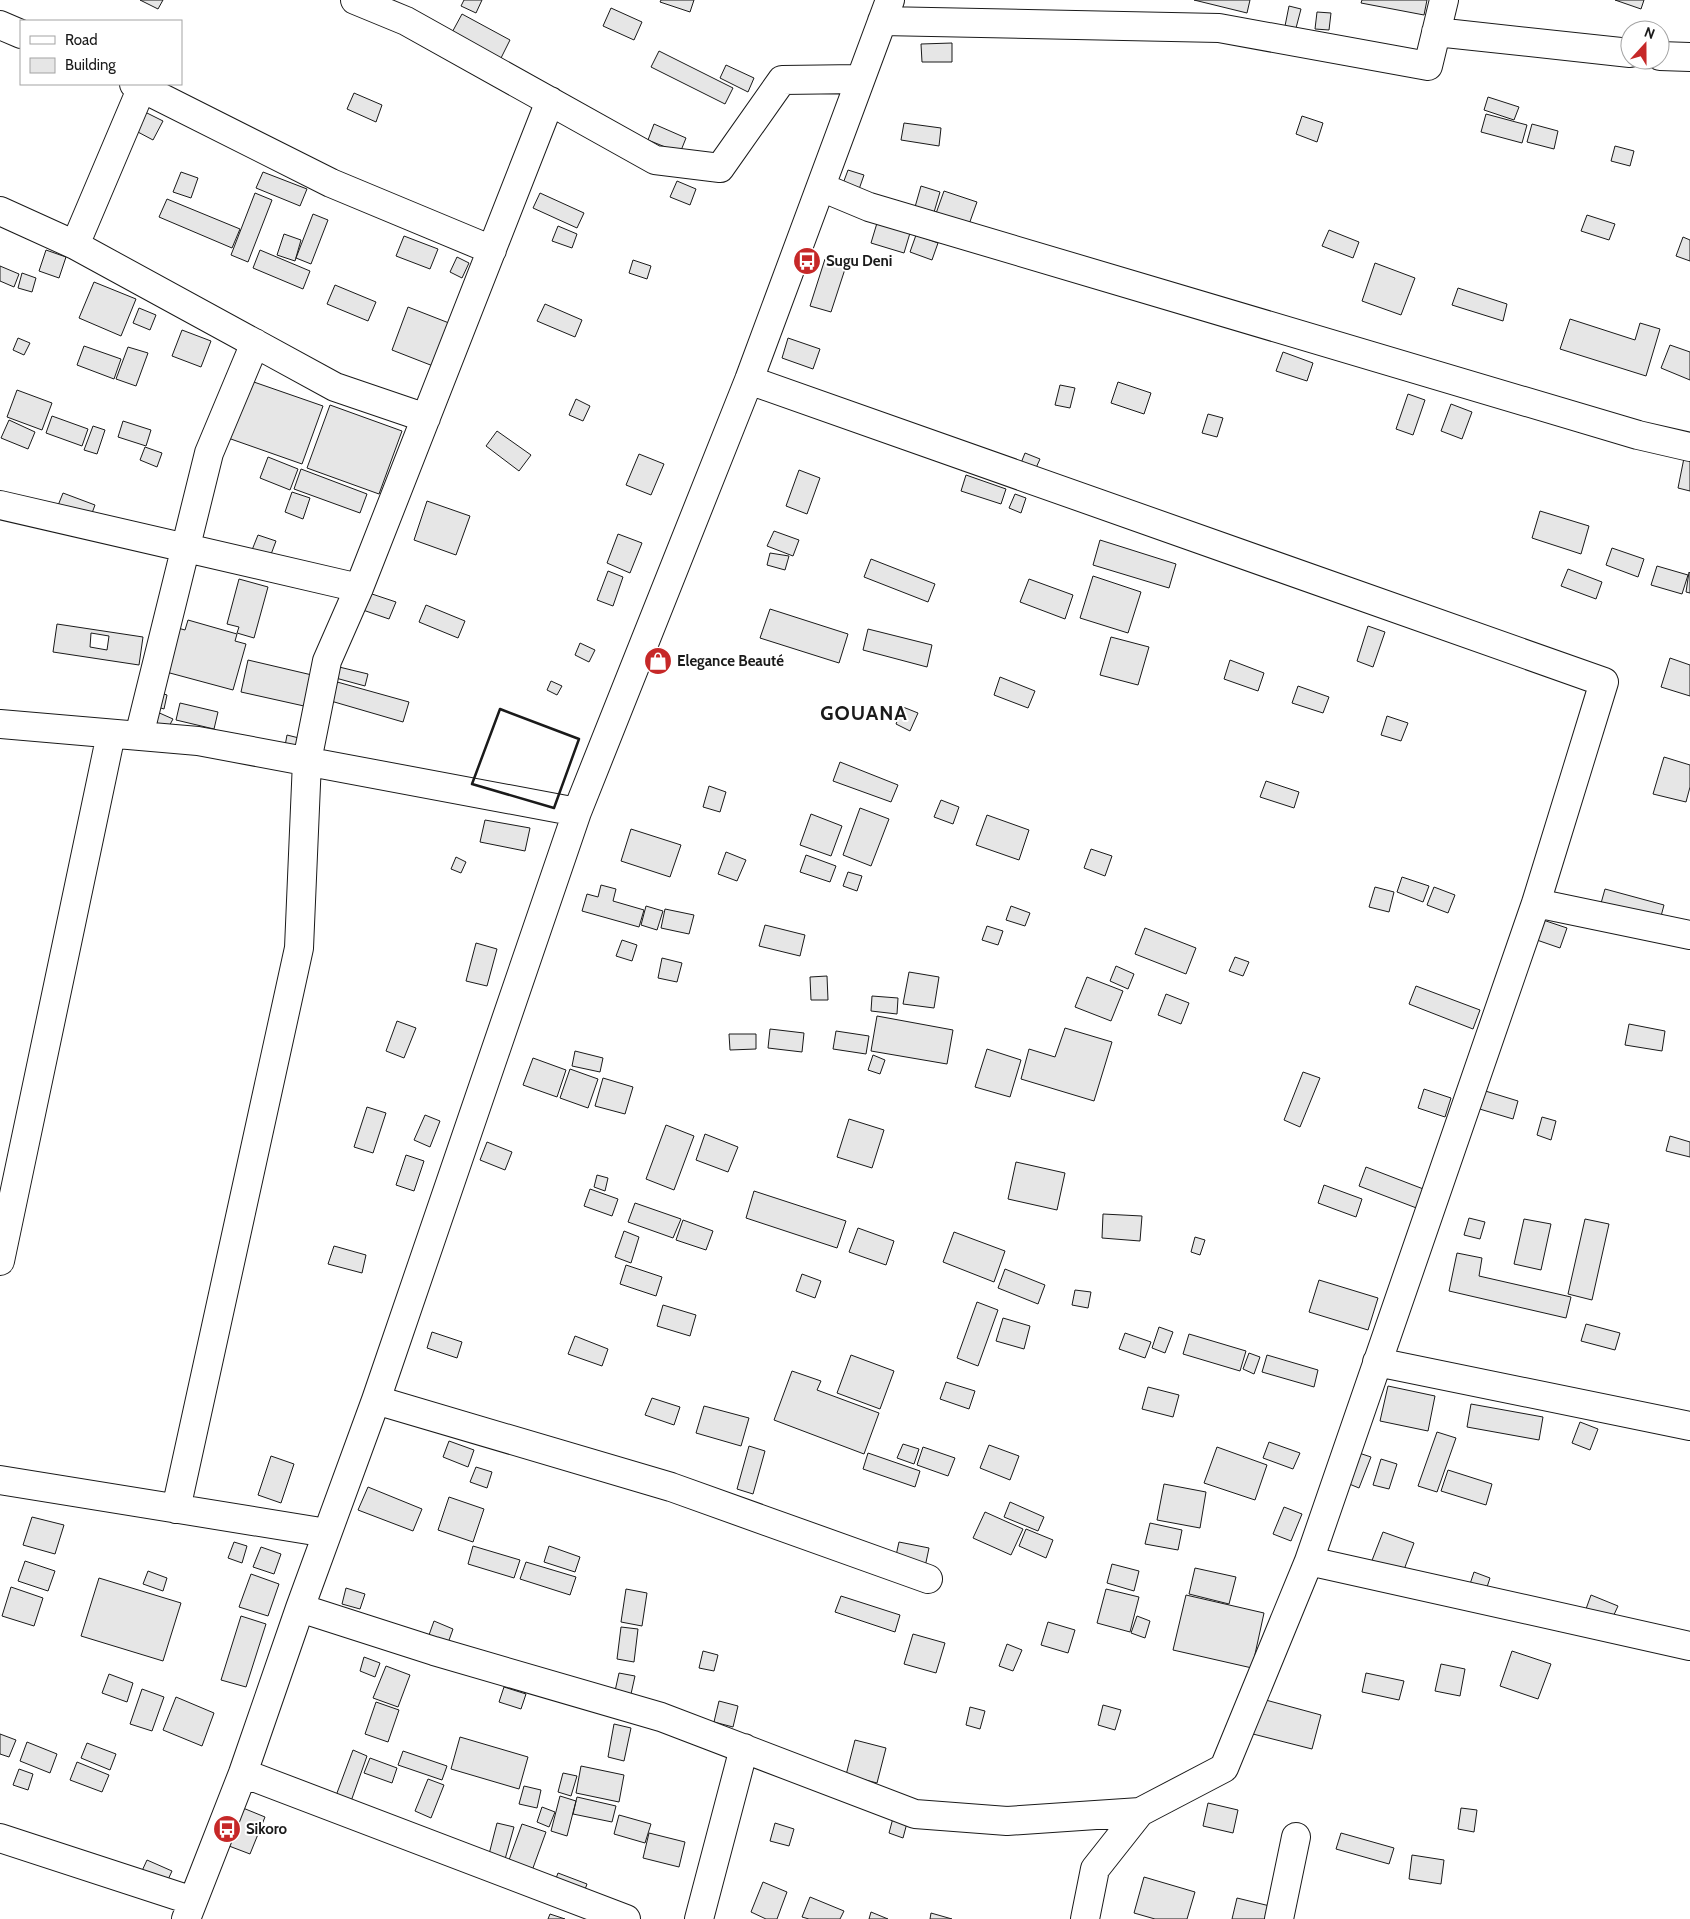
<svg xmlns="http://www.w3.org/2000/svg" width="1690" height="1919" font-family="Cabin,sans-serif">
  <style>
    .building { fill: #e6e6e6; stroke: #1a1a1a; fill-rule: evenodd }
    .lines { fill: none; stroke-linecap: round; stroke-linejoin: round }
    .minor-casing { stroke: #1a1a1a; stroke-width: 30 }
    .minor { stroke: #fff; stroke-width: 28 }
    .wall { stroke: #1a1a1a; stroke-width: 2.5 }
    .labels { text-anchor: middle; stroke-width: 4; stroke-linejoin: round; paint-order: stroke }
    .poi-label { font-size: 15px; font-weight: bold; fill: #1a1a1a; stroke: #fff; text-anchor: start }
    .district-label { font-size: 20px; font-weight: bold; letter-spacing: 1px; fill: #1a1a1a; stroke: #fff }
  </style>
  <rect width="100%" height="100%" fill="#fff"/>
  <!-- building -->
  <path class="building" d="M140,0H163L158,9Z
    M464,0H482L476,13L461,6Z
    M661,0H694L690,12L660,2Z
    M1194,0H1250L1247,13Z
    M1362,0H1427L1424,15L1361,3Z
    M1615,0H1644L1641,9Z
    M1289,6L1301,9L1296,28L1285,26Z
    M611,8L642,22L634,40L603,26Z
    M1317,12L1331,13L1329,30L1315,29Z
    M462,14L510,40L498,64L449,38Z
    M952,43V62H922L921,44Z
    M659,51L733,88L725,104L651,67Z
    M726,65L754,78L748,92L720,78Z
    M354,93L382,105L376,122L347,109Z
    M1488,97L1519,107L1514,120L1484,110Z
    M145,112L163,121L153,140L136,131Z
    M1486,114L1527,125L1522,143L1481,132Z
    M1302,116L1323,123L1317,142L1296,134Z
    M904,123L941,128L939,146L901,140Z
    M654,124L686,138L680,153L648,140Z
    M1532,124L1558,131L1554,149L1527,142Z
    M1615,146L1634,151L1630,166L1611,161Z
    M848,170L864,175L857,195L841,189Z
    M181,172L198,178L191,198L173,192Z
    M263,172L307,189L300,206L256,188Z
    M677,181L696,189L690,205L670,197Z
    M921,186L940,192L932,219L913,214Z
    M944,191L977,202L967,230L934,219Z
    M255,193L272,200L248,262L231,255Z
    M540,193L584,213L577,228L533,208Z
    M167,199L240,229L232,248L159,217Z
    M313,214L328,220L311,264L296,258Z
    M1587,215L1615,224L1609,240L1581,231Z
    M877,223L910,233L904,253L871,243Z
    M558,226L577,234L572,248L552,241Z
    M1329,230L1359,242L1353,258L1322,246Z
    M284,234L301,240L295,261L277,255Z
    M916,235L938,243L932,260L910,252Z
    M404,236L438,249L430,269L396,256Z
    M1683,237L1690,240V261L1676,256Z
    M46,250L66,257L59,278L39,271Z
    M260,250L310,271L303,289L253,268Z
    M457,257L469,263L462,278L450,272Z
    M825,259L846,266L831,312L810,306Z
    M633,260L651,266L647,279L629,273Z
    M1375,263L1415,278L1401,315L1362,301Z
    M0,266L19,274L14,287L0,281Z
    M22,273L36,278L32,292L18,288Z
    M94,282L136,299L121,336L79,318Z
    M335,285L376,302L368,321L327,304Z
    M1458,288L1507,304L1503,321L1452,305Z
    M545,304L582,320L575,337L537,321Z
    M408,307L449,323L433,366L392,350Z
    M139,308L156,315L150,330L133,323Z
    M1570,319L1635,340L1640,323L1660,329L1646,376L1560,349Z
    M182,330L211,341L201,367L172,356Z
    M18,338L30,343L24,355L13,350Z
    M788,338L820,349L813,369L782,358Z
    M1670,345L1690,352V380L1661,368Z
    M84,346L121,359L114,379L77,365Z
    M128,347L148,353L136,386L116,379Z
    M1283,352L1313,363L1307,381L1276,371Z
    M248,380L323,406L302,464L228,438Z
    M1118,382L1151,393L1144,414L1111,403Z
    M1060,385L1075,388L1070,408L1055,405Z
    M17,390L52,403L42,430L7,417Z
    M1408,394L1425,400L1413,435L1396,429Z
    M576,399L590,406L583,421L569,415Z
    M1451,404L1472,412L1462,439L1441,431Z
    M330,405L402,431L379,494L307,468Z
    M1208,414L1223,418L1217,437L1202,433Z
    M52,416L88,429L82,446L46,433Z
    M9,420L35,432L28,449L1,438Z
    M123,421L151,430L146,446L118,437Z
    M93,426L105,430L97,454L84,450Z
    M497,431L531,455L519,471L486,446Z
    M145,447L162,453L157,467L140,460Z
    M1025,453L1040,459L1031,479L1017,473Z
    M639,454L664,464L651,495L626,485Z
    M268,457L298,469L290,490L260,478Z
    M1684,458L1690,459V491L1678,488Z
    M301,469L367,494L360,513L294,489Z
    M799,470L820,478L807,514L786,506Z
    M966,475L1006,489L1001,504L961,491Z
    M292,492L310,498L303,519L285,512Z
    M63,493L95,505L88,524L55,513Z
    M1015,494L1026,498L1021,513L1009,508Z
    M427,501L470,516L456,555L414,540Z
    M1540,511L1589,526L1581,554L1532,538Z
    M774,531L799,540L793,556L767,546Z
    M618,534L642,543L630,573L607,563Z
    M258,535L276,541L270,557L252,550Z
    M1100,540L1176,564L1169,588L1093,565Z
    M1612,548L1644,559L1638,577L1606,565Z
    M770,553L789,556L785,570L767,565Z
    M871,559L935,584L928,602L864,577Z
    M1657,566L1688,575L1682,594L1651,585Z
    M1568,569L1602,582L1596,599L1561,586Z
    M608,571L623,577L613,606L597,600Z
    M1689,572L1690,573V593L1686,592Z
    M1093,576L1141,592L1128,633L1080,618Z
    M239,579L268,587L254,638L237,633L239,627L227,624Z
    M1029,579L1073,595L1065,619L1020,602Z
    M366,592L396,602L389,619L360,609Z
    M426,605L465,621L458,638L419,622Z
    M770,609L848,634L839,663L760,638Z
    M188,620L237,634L235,641L246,644L233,690L155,669L167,625L185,630Z
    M57,624L143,637L139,665L53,652ZM91,633L109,636L107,650L90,647Z
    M1368,626L1385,632L1373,667L1357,661Z
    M868,629L932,645L927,667L863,650Z
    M1111,637L1149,647L1138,685L1100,675Z
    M580,643L595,650L589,662L575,655Z
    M1670,658L1690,665V696L1661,687Z
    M248,660L312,675L304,706L241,692Z
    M1230,660L1264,673L1258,691L1224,679Z
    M335,666L368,674L365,686L332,677Z
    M1000,677L1035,691L1028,708L994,695Z
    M330,680L409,702L403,722L324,699Z
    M551,681L562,686L557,695L547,690Z
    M1298,686L1329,697L1323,713L1292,703Z
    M155,691L167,695L164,709L151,705Z
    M180,703L218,712L214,729L176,720Z
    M903,707L918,713L910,731L896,724Z
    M155,711L173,719L167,730L149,722Z
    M1387,716L1408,723L1401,741L1381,735Z
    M287,735L299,738L296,749L285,746Z
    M1664,757L1690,765V787L1686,802L1653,794Z
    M840,762L898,785L891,802L833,781Z
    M1266,781L1299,792L1294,808L1260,797Z
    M709,786L726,792L720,812L703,807Z
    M941,800L959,807L953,824L934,817Z
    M860,808L889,819L871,866L843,855Z
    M811,814L842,826L831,856L800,845Z
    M987,815L1029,830L1019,860L976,845Z
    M485,820L530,828L525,851L480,842Z
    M631,829L681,845L670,877L621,861Z
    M1091,849L1112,856L1105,876L1084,868Z
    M726,852L746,860L737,881L718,874Z
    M806,855L836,866L830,882L800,872Z
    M456,857L466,862L461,873L451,869Z
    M848,872L862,876L857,891L843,886Z
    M1402,877L1429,886L1423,902L1397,892Z
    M601,885L616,889L613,901L644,910L639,927L582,911L587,894L598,897Z
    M1375,887L1394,892L1389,912L1369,907Z
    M1434,887L1455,895L1448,913L1427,905Z
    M1605,889L1664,905L1657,931L1598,914Z
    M646,906L663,911L657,930L641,925Z
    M1011,906L1030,913L1025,926L1006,920Z
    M665,909L694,915L689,934L661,928Z
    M1537,918L1567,928L1560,948L1531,938Z
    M765,925L805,935L800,956L759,946Z
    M987,926L1003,931L998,945L982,940Z
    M1145,928L1196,948L1186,974L1135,954Z
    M622,940L637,945L632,961L616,956Z
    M476,943L497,949L487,986L466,981Z
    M1235,957L1249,962L1243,976L1229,971Z
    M662,958L682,963L677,982L658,978Z
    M1116,966L1134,974L1128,989L1110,981Z
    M909,972L939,977L934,1008L903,1004Z
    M827,976L828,1000H811L810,977Z
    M1087,977L1123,991L1111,1021L1075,1007Z
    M1416,986L1480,1010L1473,1029L1409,1004Z
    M1166,994L1189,1003L1181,1024L1158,1015Z
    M872,996L898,998L897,1014L871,1011Z
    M877,1016L953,1030L947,1064L871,1051Z
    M397,1021L416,1028L404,1058L386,1051Z
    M1629,1024L1665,1031L1662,1051L1625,1045Z
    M1065,1028L1112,1042L1094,1101L1021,1079L1029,1049L1055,1057Z
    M770,1029L804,1033L802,1052L768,1048Z
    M836,1031L869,1036L866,1054L833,1049Z
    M729,1034H756V1049L730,1050Z
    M987,1049L1021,1060L1010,1097L975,1087Z
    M575,1051L603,1058L600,1072L572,1066Z
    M873,1055L885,1060L880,1074L868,1070Z
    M533,1058L566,1070L557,1097L523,1085Z
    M570,1069L598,1079L588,1108L560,1098Z
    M1303,1072L1320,1078L1300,1127L1284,1120Z
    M603,1078L633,1087L625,1114L595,1106Z
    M1469,1086L1518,1101L1513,1119L1463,1104Z
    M1424,1089L1451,1098L1445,1117L1418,1108Z
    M367,1107L386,1113L373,1153L354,1147Z
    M425,1115L440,1121L430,1147L414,1140Z
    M1542,1117L1556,1121L1551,1140L1537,1135Z
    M849,1119L884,1130L872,1168L837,1157Z
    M666,1125L694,1136L674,1190L646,1179Z
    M705,1134L738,1147L728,1172L696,1160Z
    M1670,1136L1690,1142V1157L1666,1151Z
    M487,1142L512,1152L505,1170L480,1160Z
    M406,1155L424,1161L414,1191L396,1185Z
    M1016,1162L1065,1173L1057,1210L1008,1199Z
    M1366,1167L1426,1190L1419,1209L1359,1186Z
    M597,1175L608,1178L605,1191L594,1187Z
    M1324,1185L1362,1199L1356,1217L1318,1203Z
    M590,1189L618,1199L612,1216L584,1206Z
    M754,1191L846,1221L837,1248L746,1218Z
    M635,1203L681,1219L673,1238L628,1222Z
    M1103,1214L1142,1216L1140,1241L1102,1238Z
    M1469,1218L1485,1222L1480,1239L1464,1235Z
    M1524,1219L1551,1224L1541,1270L1514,1264Z
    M1585,1219L1609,1224L1592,1300L1568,1294Z
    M683,1220L713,1231L706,1250L676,1240Z
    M858,1228L894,1241L886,1265L849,1252Z
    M624,1231L639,1237L631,1263L615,1257Z
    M954,1232L1005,1251L994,1282L943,1262Z
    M1195,1237L1205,1240L1200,1255L1191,1252Z
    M334,1246L366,1255L362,1273L328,1264Z
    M1457,1253L1482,1258L1479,1276L1571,1297L1566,1318L1449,1291Z
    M626,1265L662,1277L656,1296L620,1284Z
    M1005,1269L1045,1285L1038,1304L998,1288Z
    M802,1274L821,1281L815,1298L796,1291Z
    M1319,1280L1378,1298L1368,1330L1309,1312Z
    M1075,1290L1091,1292L1088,1308L1072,1305Z
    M977,1302L998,1310L978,1366L957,1358Z
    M663,1305L696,1315L690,1336L657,1326Z
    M1003,1318L1030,1326L1024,1349L996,1341Z
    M1586,1324L1620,1333L1615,1350L1581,1341Z
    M1159,1327L1173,1332L1165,1353L1152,1348Z
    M432,1332L462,1342L457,1358L427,1348Z
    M1125,1333L1151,1342L1145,1358L1119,1349Z
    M1189,1334L1246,1351L1240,1371L1183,1354Z
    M575,1336L608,1349L602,1366L568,1354Z
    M1249,1353L1260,1357L1254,1374L1243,1369Z
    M851,1355L894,1371L880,1409L837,1393Z
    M1267,1355L1318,1370L1314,1387L1262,1372Z
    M792,1371L821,1381L817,1390L879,1413L864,1454L774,1420Z
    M946,1382L975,1391L969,1409L940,1399Z
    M1388,1386L1435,1396L1428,1431L1380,1421Z
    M1148,1387L1179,1395L1173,1417L1142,1409Z
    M652,1398L680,1407L674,1425L645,1415Z
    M1471,1404L1543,1417L1539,1440L1467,1427Z
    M704,1406L749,1418L741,1446L696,1433Z
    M1580,1422L1598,1429L1590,1450L1572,1443Z
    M1437,1432L1456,1438L1437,1492L1418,1486Z
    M449,1441L474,1450L468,1467L443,1457Z
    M1269,1442L1300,1453L1293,1469L1263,1458Z
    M903,1444L919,1449L914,1464L897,1458Z
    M989,1445L1019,1456L1010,1480L980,1468Z
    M749,1446L765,1451L753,1494L737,1489Z
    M923,1447L955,1458L948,1476L917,1465Z
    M1217,1447L1267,1465L1255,1500L1204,1483Z
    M1353,1451L1371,1457L1359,1488L1342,1481Z
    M868,1453L920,1471L915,1487L863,1469Z
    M271,1456L294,1464L281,1503L258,1495Z
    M1381,1459L1397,1464L1389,1489L1373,1485Z
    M476,1467L492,1472L487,1488L470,1482Z
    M1448,1470L1492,1484L1486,1505L1441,1491Z
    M1164,1484L1206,1492L1200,1528L1157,1520Z
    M368,1487L422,1509L413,1531L358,1510Z
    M449,1497L484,1509L473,1542L438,1530Z
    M1010,1502L1044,1517L1038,1531L1004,1517Z
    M1284,1507L1302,1514L1291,1541L1273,1534Z
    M985,1512L1023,1529L1011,1555L973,1538Z
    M32,1517L64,1525L55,1554L23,1545Z
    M1150,1523L1182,1530L1178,1550L1145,1544Z
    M1026,1529L1053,1540L1046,1558L1019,1546Z
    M1383,1532L1414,1543L1402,1575L1371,1563Z
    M234,1542L247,1546L242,1563L228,1558Z
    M899,1542L929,1548L925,1567L895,1560Z
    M473,1546L520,1560L514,1578L468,1564Z
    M549,1546L580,1557L575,1572L544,1562Z
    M261,1547L281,1554L274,1574L253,1567Z
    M25,1561L55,1571L48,1591L18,1581Z
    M526,1562L576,1577L570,1595L520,1579Z
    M1112,1564L1139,1571L1134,1591L1107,1583Z
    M1195,1568L1236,1577L1229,1604L1189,1594Z
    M148,1571L167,1578L163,1591L143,1584Z
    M1474,1572L1490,1578L1485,1593L1469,1587Z
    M251,1574L279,1584L268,1616L239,1607Z
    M99,1578L181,1603L163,1661L81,1636Z
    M11,1587L43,1598L34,1626L2,1616Z
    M346,1588L365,1594L360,1609L342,1604Z
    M626,1589L647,1593L642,1626L621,1622Z
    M1106,1589L1139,1597L1130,1632L1097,1623Z
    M1186,1595L1264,1613L1252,1668L1173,1650Z
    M1591,1595L1618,1606L1612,1619L1586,1609Z
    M841,1596L900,1615L895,1632L835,1612Z
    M241,1616L266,1624L246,1687L221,1680Z
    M1137,1616L1150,1621L1145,1638L1131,1633Z
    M434,1621L453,1629L448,1643L429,1635Z
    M1048,1622L1075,1630L1068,1653L1041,1645Z
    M621,1627L638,1629L634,1662L617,1659Z
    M913,1634L945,1643L936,1673L904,1664Z
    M1007,1644L1022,1650L1013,1671L999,1666Z
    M703,1651L718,1655L714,1671L699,1668Z
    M1512,1651L1551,1664L1538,1699L1500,1686Z
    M364,1657L380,1663L375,1677L360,1671Z
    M1441,1664L1465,1669L1460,1696L1435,1691Z
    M386,1666L410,1675L398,1707L373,1698Z
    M619,1673L635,1676L631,1694L615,1691Z
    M1366,1673L1404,1681L1399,1700L1362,1692Z
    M109,1674L133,1683L127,1702L102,1693Z
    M504,1687L526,1694L521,1709L499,1702Z
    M142,1689L164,1697L152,1731L130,1724Z
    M176,1697L214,1713L202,1746L163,1730Z
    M1262,1699L1321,1715L1312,1749L1253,1734Z
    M719,1701L738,1706L733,1727L714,1722Z
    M376,1702L399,1710L388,1742L365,1734Z
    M1103,1705L1121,1710L1115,1730L1098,1725Z
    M970,1707L985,1711L980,1729L966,1725Z
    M614,1724L631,1728L624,1761L608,1757Z
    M0,1734L16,1740L9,1757L0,1754Z
    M460,1737L528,1757L519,1789L451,1769Z
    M855,1740L886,1748L877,1783L846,1775Z
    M27,1742L57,1754L50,1773L20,1761Z
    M87,1743L116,1754L110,1770L81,1758Z
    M353,1750L367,1756L349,1807L334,1801Z
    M403,1751L447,1766L442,1780L398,1765Z
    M370,1758L397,1768L392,1783L364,1773Z
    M77,1762L109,1775L102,1792L70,1780Z
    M581,1766L624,1775L619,1802L576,1793Z
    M19,1769L33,1774L28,1790L13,1785Z
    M563,1773L577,1776L571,1796L558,1792Z
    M428,1779L444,1785L431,1818L415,1811Z
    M524,1786L541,1790L537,1808L519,1804Z
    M560,1796L576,1801L567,1836L551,1831Z
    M577,1797L616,1806L612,1822L573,1814Z
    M1208,1803L1238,1810L1233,1833L1203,1826Z
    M542,1807L555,1812L549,1827L537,1822Z
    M243,1808L265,1817L250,1854L229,1846Z
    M1461,1808L1477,1810L1474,1832L1458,1829Z
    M619,1815L651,1824L645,1843L614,1834Z
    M893,1818L907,1823L903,1838L889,1833Z
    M497,1823L514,1827L502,1870L486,1866Z
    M775,1823L794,1829L789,1846L770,1841Z
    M522,1824L546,1832L529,1879L505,1871Z
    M649,1833L685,1842L679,1867L643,1858Z
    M1341,1833L1394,1848L1389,1864L1336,1849Z
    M1412,1855L1444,1860L1441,1884L1409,1879Z
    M147,1860L172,1871L166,1884L141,1873Z
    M558,1873L587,1884L580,1903L551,1892Z
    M1144,1877L1195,1892L1187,1919H1155L1134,1913Z
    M763,1882L787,1892L777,1919H766L751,1912Z
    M810,1897L844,1911L840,1919H809L802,1917Z
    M1237,1898L1274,1907L1271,1919H1232Z
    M871,1912L888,1919H869Z
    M931,1913L952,1919H930Z
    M550,1914L565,1919H548Z"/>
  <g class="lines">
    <!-- minor casing -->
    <g class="minor-casing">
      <path id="minor" d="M355,0L406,21L655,160L720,168L782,80L859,79
        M882,21L1219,28L1428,66L1444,0
        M0,25L21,34
        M1436,32L1630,53
        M1660,56L1690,57
        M134,84L331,183L492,250
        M821,187L869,207L1638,435L1690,447
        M0,211L75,245L335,387L426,418
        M75,245L142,87
        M749,380L1604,682L1536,903L1309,1561L1690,1646
        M0,505L359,588
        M0,724L198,741L577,812
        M139,736L209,453L255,343
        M1536,903L1690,935
        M0,1261L111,734
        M1377,1362L1690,1426
        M376,1400L671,1487L928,1579
        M0,1480L327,1533
        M176,1509L299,948L307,761L327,661L359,588L550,101
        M300,1608L434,1651L661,1717L915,1814L1007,1821L1140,1812
        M243,1773L626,1919
        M0,1838L193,1901
        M186,1919L243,1773L300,1608L376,1400L577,812L749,380L890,0
        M699,1919L744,1748
        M1085,1919L1095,1869L1140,1812L1224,1768L1309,1561
        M1279,1919L1296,1837"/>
    </g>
    <!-- minor -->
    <use href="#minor" class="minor"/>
    <!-- wall -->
    <path class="wall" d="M500,709L579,739L554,808L472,784Z"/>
  </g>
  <!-- icons -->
  <defs>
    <g id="bus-disc" transform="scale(1.4375)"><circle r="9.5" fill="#c62828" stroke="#fff"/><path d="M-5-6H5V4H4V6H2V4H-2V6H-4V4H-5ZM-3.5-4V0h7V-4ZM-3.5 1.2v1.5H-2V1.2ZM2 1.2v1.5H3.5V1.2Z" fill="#fff"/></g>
    <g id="shop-disc" transform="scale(1.4375)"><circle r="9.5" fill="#c62828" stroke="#fff"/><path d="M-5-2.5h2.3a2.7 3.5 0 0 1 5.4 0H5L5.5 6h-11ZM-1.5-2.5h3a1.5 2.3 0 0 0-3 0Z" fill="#fff"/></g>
  </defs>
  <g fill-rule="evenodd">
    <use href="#bus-disc" x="807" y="261"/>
    <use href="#shop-disc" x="658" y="661"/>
    <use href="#bus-disc" x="227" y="1829"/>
  </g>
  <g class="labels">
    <!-- poi labels -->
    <g class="poi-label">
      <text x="826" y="266">Sugu Deni</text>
      <text x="677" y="666">Elegance Beauté</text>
      <text x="246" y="1834">Sikoro</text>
    </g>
    <!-- district labels -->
    <g class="district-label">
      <text x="864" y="720">GOUANA</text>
    </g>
  </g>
  <!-- legend -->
  <rect x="20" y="20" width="162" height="65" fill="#ffffff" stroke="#a3a3a3"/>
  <rect x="30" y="36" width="25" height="8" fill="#ffffff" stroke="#a3a3a3"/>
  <text x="65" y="45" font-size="15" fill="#1a1a1a">Road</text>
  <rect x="30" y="58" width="25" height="15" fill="#e6e6e6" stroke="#a3a3a3"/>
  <text x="65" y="70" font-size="15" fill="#1a1a1a">Building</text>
  <!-- north arrow -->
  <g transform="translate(1645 45) rotate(21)"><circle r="24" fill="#ffffff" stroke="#a3a3a3"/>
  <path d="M0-4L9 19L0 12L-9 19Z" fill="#c62828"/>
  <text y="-8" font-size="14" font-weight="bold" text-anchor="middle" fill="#1a1a1a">N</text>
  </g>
</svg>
